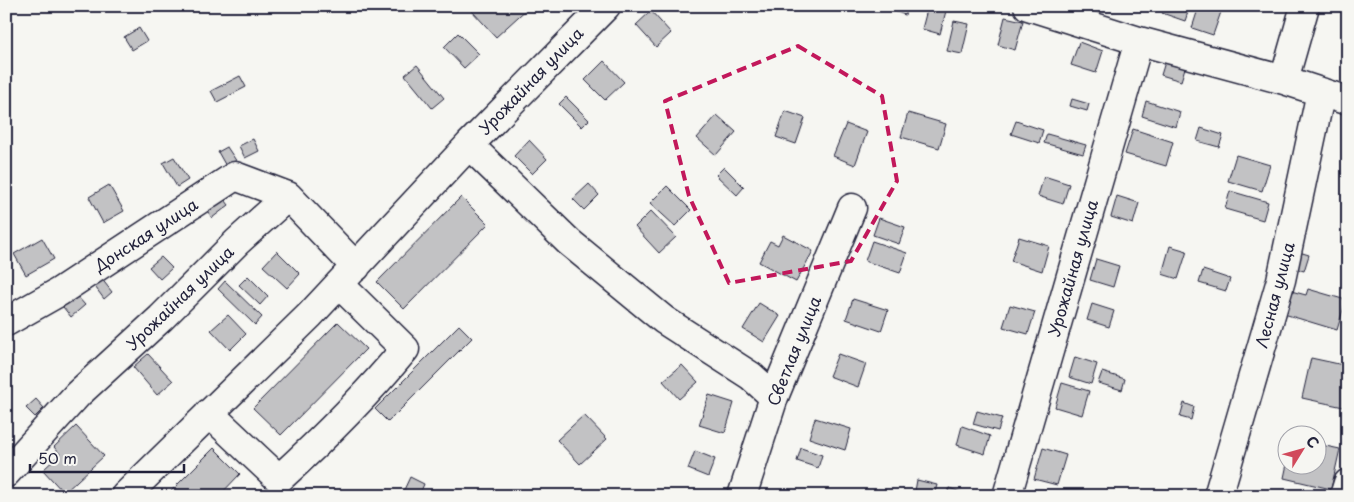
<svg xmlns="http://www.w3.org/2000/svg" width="1354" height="502" font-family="'Playpen Sans',sans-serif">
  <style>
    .building { fill: #c2c2c4; stroke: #22223b }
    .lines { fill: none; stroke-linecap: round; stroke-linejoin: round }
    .minor-casing { stroke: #22223b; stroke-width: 31 }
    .minor { stroke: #f6f6f2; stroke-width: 28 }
    .marked { fill: none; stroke: #c2185b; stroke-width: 4; stroke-dasharray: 10 6; stroke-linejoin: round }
    .labels { text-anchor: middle; stroke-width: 4; stroke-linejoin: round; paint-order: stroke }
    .street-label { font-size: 16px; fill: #22223b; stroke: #f6f6f2 }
  </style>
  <rect width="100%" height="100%" fill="#f6f6f2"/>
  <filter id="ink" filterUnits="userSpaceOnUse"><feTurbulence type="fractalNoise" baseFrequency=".02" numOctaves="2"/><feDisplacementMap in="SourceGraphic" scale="10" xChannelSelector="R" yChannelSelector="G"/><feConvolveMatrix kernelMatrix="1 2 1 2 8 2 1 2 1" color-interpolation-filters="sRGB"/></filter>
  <g filter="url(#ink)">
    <!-- building -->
    <path class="building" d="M477,6H530L496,37L472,11Z
      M896,6H908L905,15L894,11Z
      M928,6L947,7L940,34L922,29Z
      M1164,6H1190L1185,21L1162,13Z
      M1199,6H1223L1213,35L1192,28Z
      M651,11L671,33L656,47L636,25Z
      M1005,17L1023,21L1015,50L998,45Z
      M954,21L969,24L962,54L947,51Z
      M139,28L147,41L132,50L124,37Z
      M458,33L479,54L464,68L444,47Z
      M1079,42L1103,51L1096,73L1071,65Z
      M604,61L624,82L605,100L585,80Z
      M1165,62L1185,68L1181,81L1161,75Z
      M417,65L444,98L432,108L405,75Z
      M240,76L246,87L217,102L211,91Z
      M566,97L589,120L582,127L559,104Z
      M1072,99L1089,104L1087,111L1070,106Z
      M1146,101L1180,112L1176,127L1142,116Z
      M785,111L805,118L796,144L776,137Z
      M908,113L946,124L939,148L901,137Z
      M717,115L736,132L716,155L697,138Z
      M1016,121L1043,130L1039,143L1011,134Z
      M846,124L867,132L855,165L833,156Z
      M1201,128L1223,135L1219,147L1197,141Z
      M1133,129L1173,142L1166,166L1125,154Z
      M1047,134L1086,145L1083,154L1044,143Z
      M253,139L259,151L245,158L239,146Z
      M529,140L547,159L532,174L514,156Z
      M227,147L237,162L227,168L218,152Z
      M1236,155L1270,165L1262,191L1228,181Z
      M174,157L188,180L177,187L163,163Z
      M724,167L744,187L737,195L716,175Z
      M1044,176L1069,184L1063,204L1038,196Z
      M589,184L599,195L584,210L573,199Z
      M109,185L124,211L103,223L89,197Z
      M667,186L691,210L675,226L650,203Z
      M1230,191L1268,202L1263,220L1225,209Z
      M222,196L229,205L212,218L206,209Z
      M1117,196L1139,203L1133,224L1111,217Z
      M461,197L488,224L404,309L377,282Z
      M651,211L676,237L659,253L635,227Z
      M879,218L905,227L899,244L873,235Z
      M783,235L813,251L796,282L759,262L770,241L778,245Z
      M1019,237L1049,246L1042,271L1011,261Z
      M42,238L54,259L26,275L14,254Z
      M872,241L907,253L900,273L865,261Z
      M1170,246L1187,251L1178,279L1162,274Z
      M277,251L300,274L287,288L263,266Z
      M1299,252L1309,255L1304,271L1294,268Z
      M161,257L172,268L160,279L149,267Z
      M1096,259L1119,266L1113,287L1090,280Z
      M1203,270L1230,279L1226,291L1199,283Z
      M248,276L268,296L260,305L239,285Z
      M101,278L112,292L104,299L93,284Z
      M225,281L262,317L255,325L218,289Z
      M1308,289L1346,300L1337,330L1284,314L1291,291L1306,295Z
      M77,296L85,305L71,317L63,307Z
      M853,299L888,310L881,331L846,319Z
      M759,303L780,316L764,342L743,329Z
      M1092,304L1114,311L1109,327L1087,320Z
      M1010,305L1035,312L1028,334L1003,327Z
      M228,315L246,334L230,350L211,330Z
      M338,322L366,349L281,435L253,408Z
      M459,325L472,338L388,422L375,409Z
      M148,354L173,381L157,395L133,367Z
      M838,354L866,364L858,387L829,376Z
      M1075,357L1097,364L1091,384L1069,377Z
      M1311,358L1348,366V408L1302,398Z
      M682,365L698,382L679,399L663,381Z
      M1102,372L1125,379L1122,390L1098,383Z
      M1062,383L1089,391L1082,415L1055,407Z
      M709,395L734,403L725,433L699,425Z
      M36,399L44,408L35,417L26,408Z
      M1184,403L1194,407L1191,420L1180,417Z
      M977,411L1002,418L998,431L973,424Z
      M584,415L607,439L580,464L557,440Z
      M815,418L851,429L845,450L809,438Z
      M76,426L104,456L64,493L43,470L60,454L54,447Z
      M962,426L990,436L985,454L957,445Z
      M1316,444L1340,449L1331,489L1284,478L1287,464H1316Z
      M214,448L240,474L219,496H170L168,494Z
      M801,448L822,455L818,468L797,461Z
      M1043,448L1066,455L1057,485L1034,479Z
      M695,451L715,459L708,477L688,469Z
      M410,477L424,484L419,496H411L403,492Z
      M917,480L937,485L934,496L915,491Z
      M949,488L972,496H947Z"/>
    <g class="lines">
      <!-- minor casing -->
      <g class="minor-casing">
        <path id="minor" d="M1028,6L1139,41L1284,80L1348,101
          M1284,80L1305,6
          M469,145L569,242L664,320L751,376L774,397
          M6,322L59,292L235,176L288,196
          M209,413L279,479C323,439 366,396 405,349L339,284
          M6,473L78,394L161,318L237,242L288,196L356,267
          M125,496L310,315L469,145L606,6
          M742,496L774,397L852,208
          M1007,496L1139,41
          M1218,496L1281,280L1321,92
          M1344,496L1348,483"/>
      </g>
      <!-- minor -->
      <use href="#minor" class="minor"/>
    </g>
  </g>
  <!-- marked area -->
  <path class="marked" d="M798,46L882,96L897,181L851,261L729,283L689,196L665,101Z"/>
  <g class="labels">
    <!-- street labels -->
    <g class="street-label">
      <text transform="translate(531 81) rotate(-46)" y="6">Урожайная улица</text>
      <text transform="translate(146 235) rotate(-33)" y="6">Донская улица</text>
      <text transform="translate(1073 268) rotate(-74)" y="6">Урожайная улица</text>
      <text transform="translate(1275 295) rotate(-75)" y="6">Лесная улица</text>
      <text transform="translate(180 298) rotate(-44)" y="6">Урожайная улица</text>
      <text transform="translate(794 351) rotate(-68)" y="6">Светлая улица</text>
    </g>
  </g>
  <!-- margin -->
  <rect width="1354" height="502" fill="none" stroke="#f6f6f2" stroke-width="25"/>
  <rect x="12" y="12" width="1329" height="477" fill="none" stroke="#22223b" stroke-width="2" filter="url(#ink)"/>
  <!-- north arrow -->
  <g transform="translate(1302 450) rotate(53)"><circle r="24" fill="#f6f6f2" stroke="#a1a1a9"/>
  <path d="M0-4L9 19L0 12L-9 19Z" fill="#d1495b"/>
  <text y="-8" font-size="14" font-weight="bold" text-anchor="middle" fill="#22223b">С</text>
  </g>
  <!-- scale -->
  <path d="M30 464v8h154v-8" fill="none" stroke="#22223b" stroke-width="2.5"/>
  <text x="38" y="464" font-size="15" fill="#22223b" stroke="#f6f6f2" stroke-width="4" paint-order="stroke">50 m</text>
</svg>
